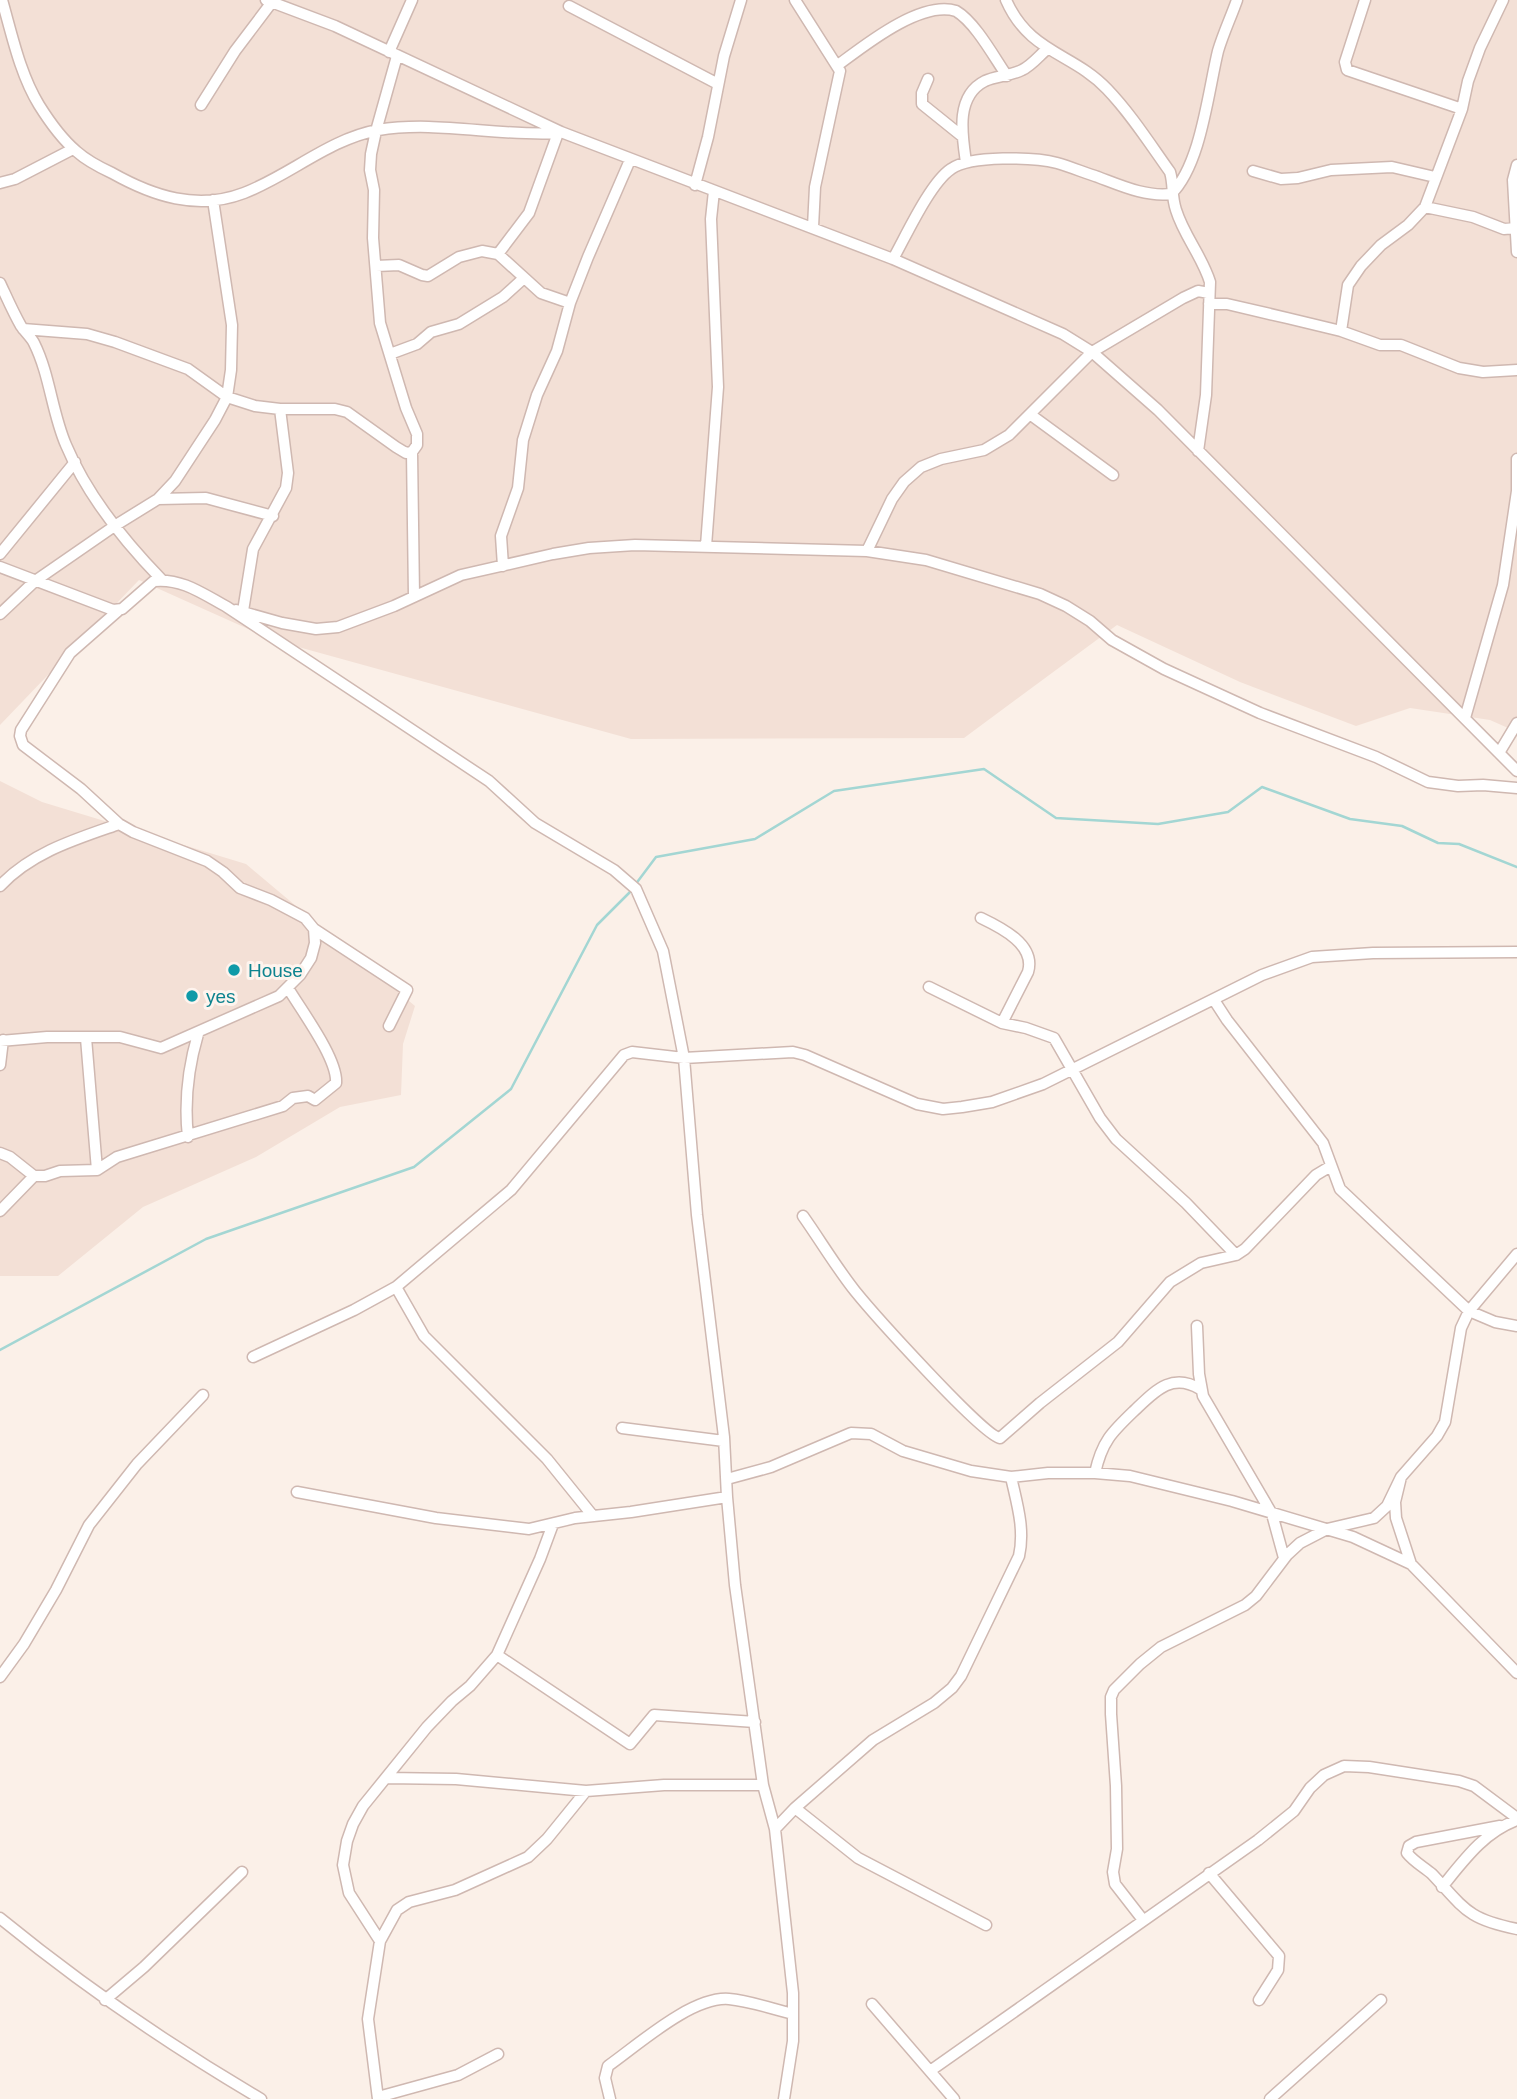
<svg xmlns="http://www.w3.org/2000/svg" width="1517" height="2099" font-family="Arial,sans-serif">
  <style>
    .residential { fill: #f3e0d6 }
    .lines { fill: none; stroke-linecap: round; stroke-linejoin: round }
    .stream { stroke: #a3d6d3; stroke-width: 2.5 }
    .street-casing { stroke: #cfb8b1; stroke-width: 13 }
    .street { stroke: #fff; stroke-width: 10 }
    .culture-dot { fill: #0f9aa8; stroke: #fef4ee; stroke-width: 2.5 }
    .labels { text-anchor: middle; stroke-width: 6; stroke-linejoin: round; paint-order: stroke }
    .culture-label { font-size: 19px; fill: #0d838f; stroke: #fef4ee; text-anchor: start }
  </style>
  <rect width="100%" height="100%" fill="#fbf0e8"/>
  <!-- residential -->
  <path class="residential" d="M0,0H1517V732L1490,720L1410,708L1356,726L1240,682L1117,625L964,738L631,739L273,640L139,580L0,725Z
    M0,781L42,802L246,864L415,1006L403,1044L401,1095L340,1107L256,1157L143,1207L58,1276H0Z"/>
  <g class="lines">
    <!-- stream -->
    <path class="stream" d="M635,885L656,857L755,839L834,791L984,769L1056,818L1158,824L1228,812L1262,787L1350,819L1402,826L1438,843L1459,844L1517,867
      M0,1350L206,1239L414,1167L511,1089L597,925L631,891"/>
    <!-- street casing -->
    <g class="street-casing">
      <path id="street" d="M2,0C12,35 20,74 39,105C49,121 62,139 76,151C86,160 99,167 112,173C153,196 197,211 244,193C289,176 329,139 378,130C438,120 498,137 559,133
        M266,0L335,26L561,132L893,259L1063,334L1092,352L1158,410L1517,771
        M795,0L840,71L815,187L813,227
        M1006,0C1029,53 1073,53 1107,89C1131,114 1150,144 1170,172C1174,185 1171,195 1176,210C1184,236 1202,256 1210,282L1206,395L1198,451
        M1365,0L1345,62L1347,70L1462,109
        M569,6L718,84
        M389,52L412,0
        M397,56L376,131L371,154L370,170L374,190L373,238L380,323L406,408L417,434V445L412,452L414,596
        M838,65C865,45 921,0 956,11C975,22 994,57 1007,76
        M928,79L922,93V104L963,137
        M201,105L235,51L272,2
        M966,162C962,135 955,96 985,81C996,76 1010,76 1022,70C1031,66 1039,56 1047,49
        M1517,165L1513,180L1517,252
        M1253,171L1281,179L1298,178L1331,170L1392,167L1435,177
        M0,183L15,179L73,149
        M695,185L708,137L724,56L741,0
        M1425,207L1473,217L1504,229L1516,228
        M498,254L529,213L558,133
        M893,259C906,236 930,183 951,169C970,155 1035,157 1057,163C1071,167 1085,173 1098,177C1122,186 1146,197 1171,194C1201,165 1208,92 1218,51C1223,34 1231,17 1237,0
        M376,266L399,265L422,275L428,276L459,257L482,251L498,254L541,293L570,303
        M0,283C7,298 13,312 21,326C25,332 31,337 34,343C50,375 52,413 66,445C87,495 125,542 162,580
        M1209,304H1227L1287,318L1341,331L1380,345H1401L1459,368L1483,372L1517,370
        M23,329L87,334L115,342L188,369L227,397L255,406L280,409H335L347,412L396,447L406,453L412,452
        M1341,331L1348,285L1361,266L1381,245L1408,225L1425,207L1462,109L1468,81L1480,48L1503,0
        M390,354L417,344L431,332L459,324L503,297L524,278
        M1031,415L1113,475
        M1517,459V491
        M158,499L206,498L273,516
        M706,546L718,387L711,219L714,191
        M867,551L892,499L904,482L921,467L941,459L984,450L1009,435L1092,352L1183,298L1198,291L1209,293
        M0,554L75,462
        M503,566L501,536L518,488L523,440L537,395L557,351L570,303L588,257L630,160
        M0,567L113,610L122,609L154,581C182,578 203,594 227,607L489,781L535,823L614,870L636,889L663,951L684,1058L697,1215L724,1437L727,1497L735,1585L763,1785L775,1829L793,1993V2041L784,2099
        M236,610L282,623L316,629L338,627L394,606L461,575L553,554L589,548L635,545L867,551L926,560L1040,594L1066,606L1090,621L1112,640L1164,669L1260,713L1376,757L1428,782L1458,786L1483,785L1517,788
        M243,611L253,549L286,488L288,473L280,409
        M0,614L35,581L116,525L158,499L175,481L215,420L227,397L231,370L232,325L213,200
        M1465,718L1503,585L1517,491
        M1499,753L1517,723
        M0,886C32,852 76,839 119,824
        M981,918C1002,928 1036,945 1028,972L1002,1023
        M314,929L407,990L389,1026
        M929,987L1002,1023L1026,1028L1054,1038L1100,1118L1116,1139L1186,1203L1236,1255
        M1214,1000L1227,1020L1323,1143L1340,1189L1469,1311L1495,1322L1517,1326
        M86,1038L97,1170
        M0,1041L47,1037H120L161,1048L279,996L300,975L311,958L315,943L314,929L305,918L271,900L240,888L223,872L207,861L133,832L119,824L81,789L23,745L20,736L21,730L70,653L119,610
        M0,1065L3,1040
        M188,1137C184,1101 188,1068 198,1034
        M0,1153L10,1157L34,1176H45L60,1171L97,1170L117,1157L283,1106L293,1098L308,1096L315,1100L336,1083C338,1059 301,1010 288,988
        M0,1211L34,1176
        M803,1216C820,1240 836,1267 855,1291C872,1312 983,1436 1000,1438L1040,1403L1118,1342L1170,1282L1201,1263L1236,1255L1245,1249L1316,1175L1331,1166
        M1517,1254L1469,1311L1461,1328L1445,1422L1437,1436L1401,1477L1395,1502L1396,1518L1411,1564L1517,1673
        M396,1287L424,1336L547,1459L593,1516
        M1197,1326L1199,1374L1203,1396L1272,1514L1284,1558
        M253,1357L354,1310L396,1287L511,1190L624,1055L632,1052L684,1058L793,1052L805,1055L917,1104L943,1109L962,1107L992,1102L1043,1084L1262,975L1312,957L1373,953L1517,952
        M622,1428L724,1441
        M1095,1473C1102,1441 1112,1432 1135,1410C1155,1391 1172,1372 1200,1389
        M727,1479L771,1467L851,1433L871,1434L903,1451L971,1471L1011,1477L1048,1473H1095L1130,1476L1232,1501L1353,1537L1411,1564
        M297,1492L436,1518L529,1529L575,1518L631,1512L727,1497
        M497,1655L630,1744L654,1715L755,1722
        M0,1677L24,1644L56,1590L89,1525L137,1464L203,1395
        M386,1778L456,1779L586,1791L664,1785H763
        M795,1808L858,1858L986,1925
        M1500,1826L1416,1842L1409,1846L1407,1853C1414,1862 1424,1867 1432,1874C1465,1909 1467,1919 1517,1929
        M775,1829L795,1808L873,1740L934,1703L952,1688L961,1676L1019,1556C1025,1529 1017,1504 1011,1477
        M1209,1873L1279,1956L1278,1970L1259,2000
        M1442,1887C1464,1860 1484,1832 1517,1820
        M0,1918C82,1985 169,2045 261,2099
        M1143,1920L1115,1884L1113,1872L1117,1849L1116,1786L1111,1714V1697L1114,1690L1140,1664L1161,1647L1245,1605L1256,1596L1287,1555L1300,1543L1327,1529L1374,1518L1387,1506L1401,1477
        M380,1941L349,1893L343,1865L347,1841L353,1824L363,1806L427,1727L452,1701L470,1686L497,1655L540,1559L553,1524
        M105,2000L144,1967L242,1872
        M872,2004L954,2099
        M930,2071L1258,1840L1294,1811L1310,1788L1324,1775L1344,1766L1369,1767L1459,1781L1474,1786L1517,1818
        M378,2097L458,2075L498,2054
        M378,2099L368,2019L380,1941L397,1910L409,1902L455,1890L528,1857L547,1839L586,1791
        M610,2099L605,2078L608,2066C638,2045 692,1996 729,1999C751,2001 772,2009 793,2014
        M1270,2099L1381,2000"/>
    </g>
    <!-- street -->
    <use href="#street" class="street"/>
  </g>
  <!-- markers -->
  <g class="culture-dot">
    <circle cx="234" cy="970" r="7"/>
    <circle cx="192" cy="996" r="7"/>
  </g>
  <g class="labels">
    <!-- culture labels -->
    <g class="culture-label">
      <text x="248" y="977">House</text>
      <text x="206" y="1003">yes</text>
    </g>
  </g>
</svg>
